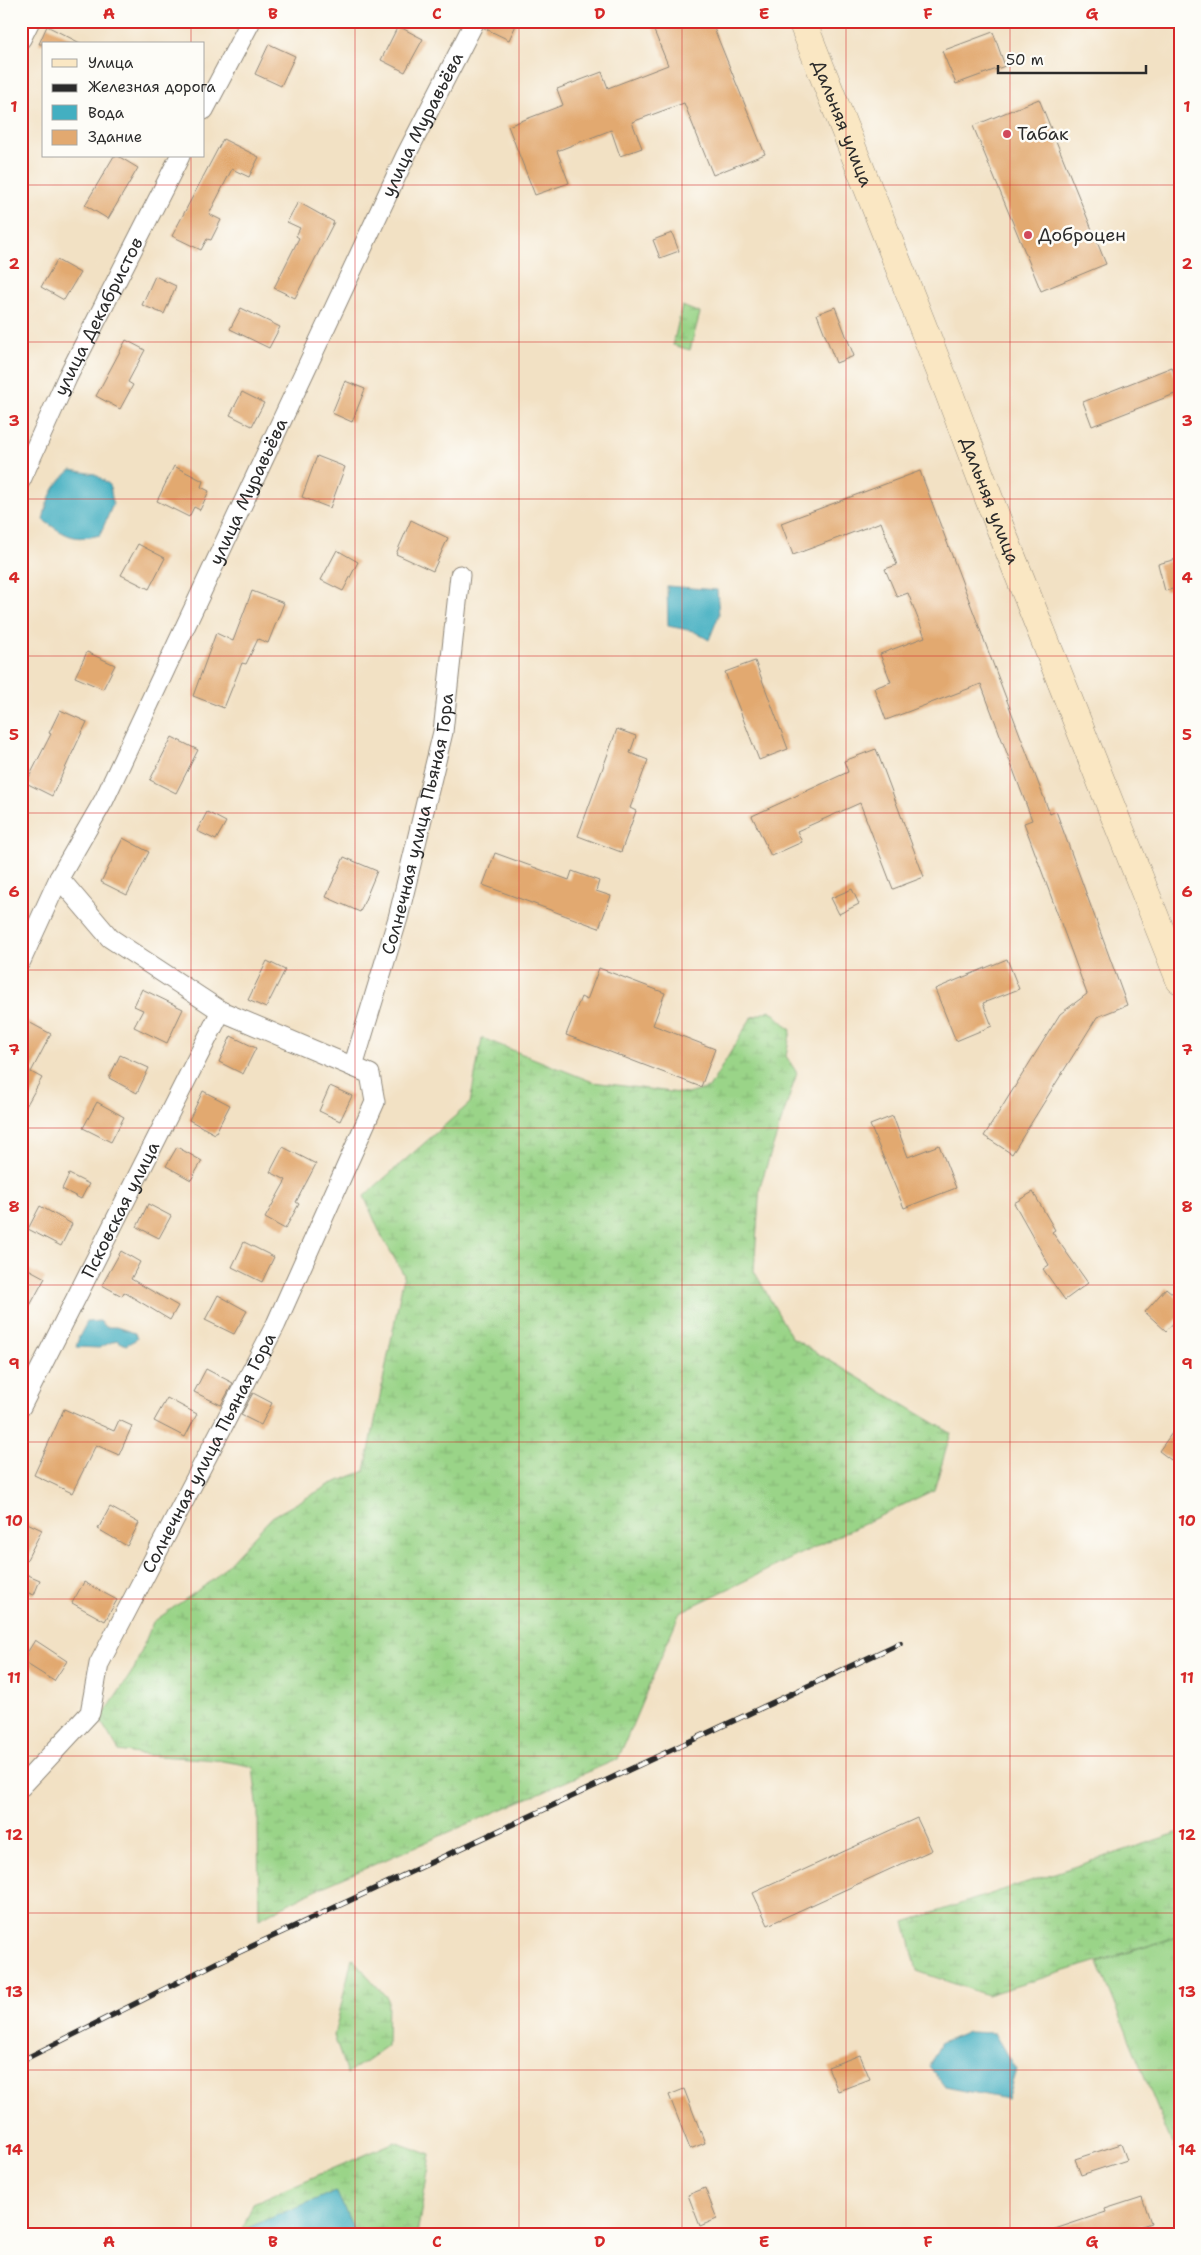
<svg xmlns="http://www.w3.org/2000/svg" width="1201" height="2255" font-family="'Shantell Sans',sans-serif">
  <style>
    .grass { fill: url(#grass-tufts); stroke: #62805a }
    .wetland { fill: url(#wetland-marsh); stroke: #62805a }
    .water { fill: #43afc1; stroke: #376d76 }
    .building { fill: #e2a970 }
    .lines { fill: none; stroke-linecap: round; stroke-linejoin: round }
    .street-casing { stroke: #8e8678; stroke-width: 21 }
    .secondary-casing { stroke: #8e8678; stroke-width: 29 }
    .street { stroke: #fff; stroke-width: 19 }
    .secondary { stroke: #fae7c3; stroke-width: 28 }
    .rail-casing { stroke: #2b2b2b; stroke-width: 5.5 }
    .rail { stroke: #fdfcf7; stroke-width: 4; stroke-dasharray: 11; stroke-linecap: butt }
    .grid { fill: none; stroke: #d62828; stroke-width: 1; stroke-opacity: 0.55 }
    .poi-dot { fill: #d1495b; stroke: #fdfcf7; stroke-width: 2 }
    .labels { text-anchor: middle; stroke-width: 5; stroke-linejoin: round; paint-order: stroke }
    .street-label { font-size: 18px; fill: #2b2b2b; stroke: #fdfcf7 }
    .poi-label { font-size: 18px; fill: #2b2b2b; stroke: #fdfcf7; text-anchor: start }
    .neatline { fill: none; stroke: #d62828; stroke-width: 2 }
    .grid-label { font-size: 16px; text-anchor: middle; font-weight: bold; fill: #d62828 }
  </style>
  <defs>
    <pattern id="grass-tufts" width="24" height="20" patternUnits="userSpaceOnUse" patternTransform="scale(1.25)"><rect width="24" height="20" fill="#9ad488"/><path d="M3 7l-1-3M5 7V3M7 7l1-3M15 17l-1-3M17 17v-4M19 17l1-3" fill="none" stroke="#85b676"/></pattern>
    <pattern id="wetland-marsh" width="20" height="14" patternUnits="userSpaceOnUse" patternTransform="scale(1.25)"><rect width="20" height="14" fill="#9ad488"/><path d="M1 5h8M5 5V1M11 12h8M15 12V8" fill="none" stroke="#85b676"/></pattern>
  </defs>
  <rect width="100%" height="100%" fill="#fdfcf7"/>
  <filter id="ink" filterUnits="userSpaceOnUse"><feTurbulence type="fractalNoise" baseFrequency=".02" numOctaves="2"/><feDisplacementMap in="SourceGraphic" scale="10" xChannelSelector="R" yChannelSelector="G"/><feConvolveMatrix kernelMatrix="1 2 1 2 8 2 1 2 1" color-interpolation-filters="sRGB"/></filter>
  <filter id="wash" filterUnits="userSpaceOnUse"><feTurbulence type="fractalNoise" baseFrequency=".0096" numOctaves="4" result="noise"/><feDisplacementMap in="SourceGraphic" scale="20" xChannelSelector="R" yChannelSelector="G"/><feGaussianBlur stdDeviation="1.12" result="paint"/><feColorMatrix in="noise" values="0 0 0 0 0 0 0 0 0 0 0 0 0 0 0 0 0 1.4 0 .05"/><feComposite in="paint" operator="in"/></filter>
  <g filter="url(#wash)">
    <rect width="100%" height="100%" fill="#f2e1c4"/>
    <!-- grass -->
    <path class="grass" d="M1180,1936V2164L1098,1962Z"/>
    <!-- wetland -->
    <path class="wetland" d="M682,306L700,313L690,350L673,345Z
      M770,1010L791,1030L786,1056L797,1073L760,1186L754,1271L792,1338L951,1433L934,1490L680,1612L618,1759L313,1891L259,1919L258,1813L253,1767C210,1755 164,1760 119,1751L100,1720L134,1669L153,1622L214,1579L272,1517L331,1484L365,1471L404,1275L380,1233L364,1196L470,1103L482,1038L593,1082L687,1094L709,1088L751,1018Z
      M1180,1832V1936L987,1995L917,1971L905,1922Z
      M352,1958L388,1999L387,2046L347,2074L334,2036Z
      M395,2142L431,2155L417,2234H241L253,2203Z"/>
    <!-- water -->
    <path class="water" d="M71,470L95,474L110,485L113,504L100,535C73,542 65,535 43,520C48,497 53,485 71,470Z
      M667,586L717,590L719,615L709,640L693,631L668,626Z
      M100,1321L106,1327H116L135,1333L137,1339L126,1345L116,1340L99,1348L76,1347L79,1337L87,1322Z
      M968,2032L994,2033L1016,2070L1007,2099L945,2087L929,2066L941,2043Z
      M336,2191L356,2234H245L247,2228Z"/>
    <g id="blocks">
      <!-- building -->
      <path class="building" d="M486,21H518L509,40L484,28Z
        M650,21H711L765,154L713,175L684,103L632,122L642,148L620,156L611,130L557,151L569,183L535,195L508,126L563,105L557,89L602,72L608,88L668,65Z
        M47,26L82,44H39Z
        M398,26L423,39L405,72L381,60Z
        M993,32L1005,66L956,84L942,51Z
        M269,44L295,56L281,86L255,74Z
        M1039,99L1106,264L1041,291L973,126Z
        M223,139L259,157L249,177L232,169L209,214L221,220L211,240L207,239L201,250L172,236Z
        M114,156H118L138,168L108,219L85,205Z
        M298,202L334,222L295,298L274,288L299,238L296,236L300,228L287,222Z
        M672,233L679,251L660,258L653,240Z
        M57,260L80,273L64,300L41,287Z
        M155,276L176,286L164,314L142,305Z
        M835,307L854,356L836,363L817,314Z
        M241,308L280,327L269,348L230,329Z
        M126,340L145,350L128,382L133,385L120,409L96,396Z
        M1172,367L1180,392L1092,426L1083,402Z
        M345,381L365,389L352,422L332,413Z
        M242,392L264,403L252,426L230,415Z
        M317,456L345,467L330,508L302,497Z
        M174,466L203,481L201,487L209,491L200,510L194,507L189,517L157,501Z
        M920,471L1050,814L1056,811L1127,1005L1097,1017L1012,1154L984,1136L1060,1014L1087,994L1024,823L1032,820L981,684L886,720L874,688L891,682L880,654L925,637L908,593L897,597L885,569L897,565L881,522L793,555L781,523Z
        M411,520L448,538L433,571L396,554Z
        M138,544L165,558L149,589L121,575Z
        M337,550L358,562L343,591L321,580Z
        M1180,558V587L1165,591L1158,564Z
        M252,591L284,603L268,643L258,639L246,664L242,663L224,708L193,696L216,633L233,641Z
        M87,652L115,665L103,689L75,677Z
        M755,661L788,749L759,760L725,672Z
        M60,710L87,722L52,796L26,783L51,734L49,733Z
        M617,729L636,736L630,753L648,760L630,808L636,811L621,852L578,836Z
        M172,737L198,750L176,793L150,780Z
        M876,749L924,877L893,889L860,803L797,831L802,842L771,856L752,816L848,772L844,761Z
        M207,812L226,822L216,840L197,831Z
        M123,838L149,852L127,895L101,882Z
        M495,853L569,880L572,871L599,881L596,891L611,896L599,928L483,885Z
        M344,857L377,871L360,912L326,897Z
        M852,889L859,904L839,914L831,898Z
        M1007,959L1019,989L983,1003L992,1026L956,1041L935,989Z
        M267,961L285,970L266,1008L248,1000Z
        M599,968L665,993L653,1025L715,1049L701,1087L566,1035L581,997L587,1000Z
        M142,989L183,1009L167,1043L134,1027L143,1010L134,1006Z
        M21,1018L51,1034L31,1072L42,1078L21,1115Z
        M231,1036L256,1048L243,1074L219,1062Z
        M120,1055L149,1068L137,1093L109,1078Z
        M330,1086L352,1096L340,1121L319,1111Z
        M203,1091L230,1105L215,1134L189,1120Z
        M97,1102L124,1117L111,1142L83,1128Z
        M893,1116L908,1157L939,1145L956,1188L904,1208L870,1125Z
        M177,1147L202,1161L191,1180L166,1166Z
        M283,1147L316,1164L296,1202L299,1204L285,1229L265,1218L286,1180L270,1172Z
        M69,1174L89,1184L81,1199L62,1189Z
        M1033,1192L1055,1230L1052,1232L1088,1283L1065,1300L1043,1269L1049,1265L1014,1203Z
        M148,1204L171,1216L159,1238L137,1227Z
        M40,1206L72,1224L61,1246L28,1229Z
        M244,1242L274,1257L262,1282L232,1267Z
        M121,1251L140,1262L131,1279L178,1306L170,1320L124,1292L122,1296L102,1285Z
        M21,1265L45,1278L21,1322Z
        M1166,1288L1180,1300V1316L1166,1331L1145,1312Z
        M218,1295L247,1311L234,1334L205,1320Z
        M206,1369L233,1383L221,1405L194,1392Z
        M253,1393L272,1403L261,1425L241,1415Z
        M167,1398L197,1414L185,1437L154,1421Z
        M64,1409L114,1431L119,1420L132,1426L119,1455L96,1445L72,1493L34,1475Z
        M1180,1422V1448L1171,1460L1159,1451Z
        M110,1507L139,1523L127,1546L98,1529Z
        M21,1520L42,1530L21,1571Z
        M21,1572L40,1580L34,1595L21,1590Z
        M84,1582L117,1600L105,1621L72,1603Z
        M35,1640L67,1661L54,1681L22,1661Z
        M917,1818L932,1850L768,1925L753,1893Z
        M860,2055L870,2079L838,2091L828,2067Z
        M684,2089L705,2143L690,2149L669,2095Z
        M1121,2144L1127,2160L1081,2175L1075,2159Z
        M705,2188L717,2219L700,2226L688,2195Z
        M1142,2197L1151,2223L1117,2234H1049V2231L1106,2212L1105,2209Z"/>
    </g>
  </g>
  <g filter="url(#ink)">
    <use href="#blocks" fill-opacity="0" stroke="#8e8678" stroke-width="1"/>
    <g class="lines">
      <!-- street casing -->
      <g class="street-casing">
        <g id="street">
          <path d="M21,39L30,21"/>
          <path d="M204,110L251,21"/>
          <path id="s1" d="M21,480L67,378L180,156"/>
          <path id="s2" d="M21,961L59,878L104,800L406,155L475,21"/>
          <path id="s3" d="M353,1067L398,918L443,732L460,575"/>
          <path id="s4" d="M21,1407L221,1011"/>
          <path id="s5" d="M21,1787L90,1713L99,1664L276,1324L375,1102L370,1074L221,1011L110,938L59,878"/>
        </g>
      </g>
      <!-- secondary casing -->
      <g class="secondary-casing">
        <g id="secondary">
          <path id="s6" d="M802,21L949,393L999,525L1180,980"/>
        </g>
      </g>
      <!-- street -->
      <use href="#street" class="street"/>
      <!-- secondary -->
      <use href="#secondary" class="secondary"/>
      <!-- rail casing -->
      <g class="rail-casing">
        <path id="rail" d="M21,2061L216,1963L900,1643"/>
      </g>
      <!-- rail -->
      <use href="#rail" class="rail"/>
    </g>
  </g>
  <!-- grid -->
  <path class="grid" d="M191,21V44M355,21V2234M519,21V2234M682,21V2234M846,21V2234M1010,21V2234M191,156V2234M21,185H1180M21,342H1180M21,499H1180M21,656H1180M21,813H1180M21,970H1180M21,1128H1180M21,1285H1180M21,1442H1180M21,1599H1180M21,1756H1180M21,1913H1180M21,2070H1180"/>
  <!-- markers -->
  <g class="poi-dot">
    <circle cx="1007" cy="134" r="5"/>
    <circle cx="1028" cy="235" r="5"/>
  </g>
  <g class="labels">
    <!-- street labels -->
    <g class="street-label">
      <text dy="6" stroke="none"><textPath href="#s6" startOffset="110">Дальняя улица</textPath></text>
      <text dy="6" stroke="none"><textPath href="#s2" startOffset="928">улица Муравьёва</textPath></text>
      <text dy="6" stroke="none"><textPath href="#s1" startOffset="181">улица Декабристов</textPath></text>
      <text dy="6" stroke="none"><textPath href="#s2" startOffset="522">улица Муравьёва</textPath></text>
      <text dy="6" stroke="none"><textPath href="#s6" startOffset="515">Дальняя улица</textPath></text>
      <text dy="6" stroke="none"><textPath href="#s3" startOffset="252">Солнечная улица Пьяная Гора</textPath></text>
      <text dy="6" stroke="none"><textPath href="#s4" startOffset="221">Псковская улица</textPath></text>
      <text dy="6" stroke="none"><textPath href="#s5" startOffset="389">Солнечная улица Пьяная Гора</textPath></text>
    </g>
    <!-- poi labels -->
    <g class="poi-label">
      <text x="1017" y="140">Табак</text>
      <text x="1038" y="241">Доброцен</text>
    </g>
  </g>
  <!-- margin -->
  <rect width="1201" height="2255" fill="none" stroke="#fdfcf7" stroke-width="55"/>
  <!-- legend -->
  <rect x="42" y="42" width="162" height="115" fill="#fdfcf7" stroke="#a9a8a5"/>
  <rect x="52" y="59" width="25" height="8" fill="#fae7c3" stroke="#a9a8a5"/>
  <text x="88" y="68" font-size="15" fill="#2b2b2b">Улица</text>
  <rect x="52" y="84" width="25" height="8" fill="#2b2b2b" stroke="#a9a8a5"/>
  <text x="88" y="92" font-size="15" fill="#2b2b2b">Железная дорога</text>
  <rect x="52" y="105" width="25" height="15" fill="#43afc1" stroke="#a9a8a5"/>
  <text x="88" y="118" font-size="15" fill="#2b2b2b">Вода</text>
  <rect x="52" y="130" width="25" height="15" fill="#e2a970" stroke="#a9a8a5"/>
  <text x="88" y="142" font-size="15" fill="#2b2b2b">Здание</text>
  <!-- scale -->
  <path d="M998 65v8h148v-8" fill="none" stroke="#2b2b2b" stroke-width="2.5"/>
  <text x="1006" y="65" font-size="15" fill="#2b2b2b" stroke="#fdfcf7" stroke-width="4" paint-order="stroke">50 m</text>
  <rect x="28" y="28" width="1146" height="2200" class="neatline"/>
  <g class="grid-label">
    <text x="109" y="19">A</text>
    <text x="273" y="19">B</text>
    <text x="437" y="19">C</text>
    <text x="600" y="19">D</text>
    <text x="764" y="19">E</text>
    <text x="928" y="19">F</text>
    <text x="1092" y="19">G</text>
    <text x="14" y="112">1</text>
    <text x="1187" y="112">1</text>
    <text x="14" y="269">2</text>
    <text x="1187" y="269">2</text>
    <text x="14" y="426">3</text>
    <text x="1187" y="426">3</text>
    <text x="14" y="583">4</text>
    <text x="1187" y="583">4</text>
    <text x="14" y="740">5</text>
    <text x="1187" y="740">5</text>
    <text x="14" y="897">6</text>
    <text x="1187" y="897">6</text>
    <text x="14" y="1055">7</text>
    <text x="1187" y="1055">7</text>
    <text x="14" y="1212">8</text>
    <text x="1187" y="1212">8</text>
    <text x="14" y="1369">9</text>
    <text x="1187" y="1369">9</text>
    <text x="14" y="1526">10</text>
    <text x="1187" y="1526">10</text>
    <text x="14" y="1683">11</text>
    <text x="1187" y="1683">11</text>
    <text x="14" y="1840">12</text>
    <text x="1187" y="1840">12</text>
    <text x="14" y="1997">13</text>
    <text x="1187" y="1997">13</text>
    <text x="14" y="2155">14</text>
    <text x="1187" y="2155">14</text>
    <text x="109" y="2247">A</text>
    <text x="273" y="2247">B</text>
    <text x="437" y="2247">C</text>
    <text x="600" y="2247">D</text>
    <text x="764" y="2247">E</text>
    <text x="928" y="2247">F</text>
    <text x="1092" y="2247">G</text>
  </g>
</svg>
